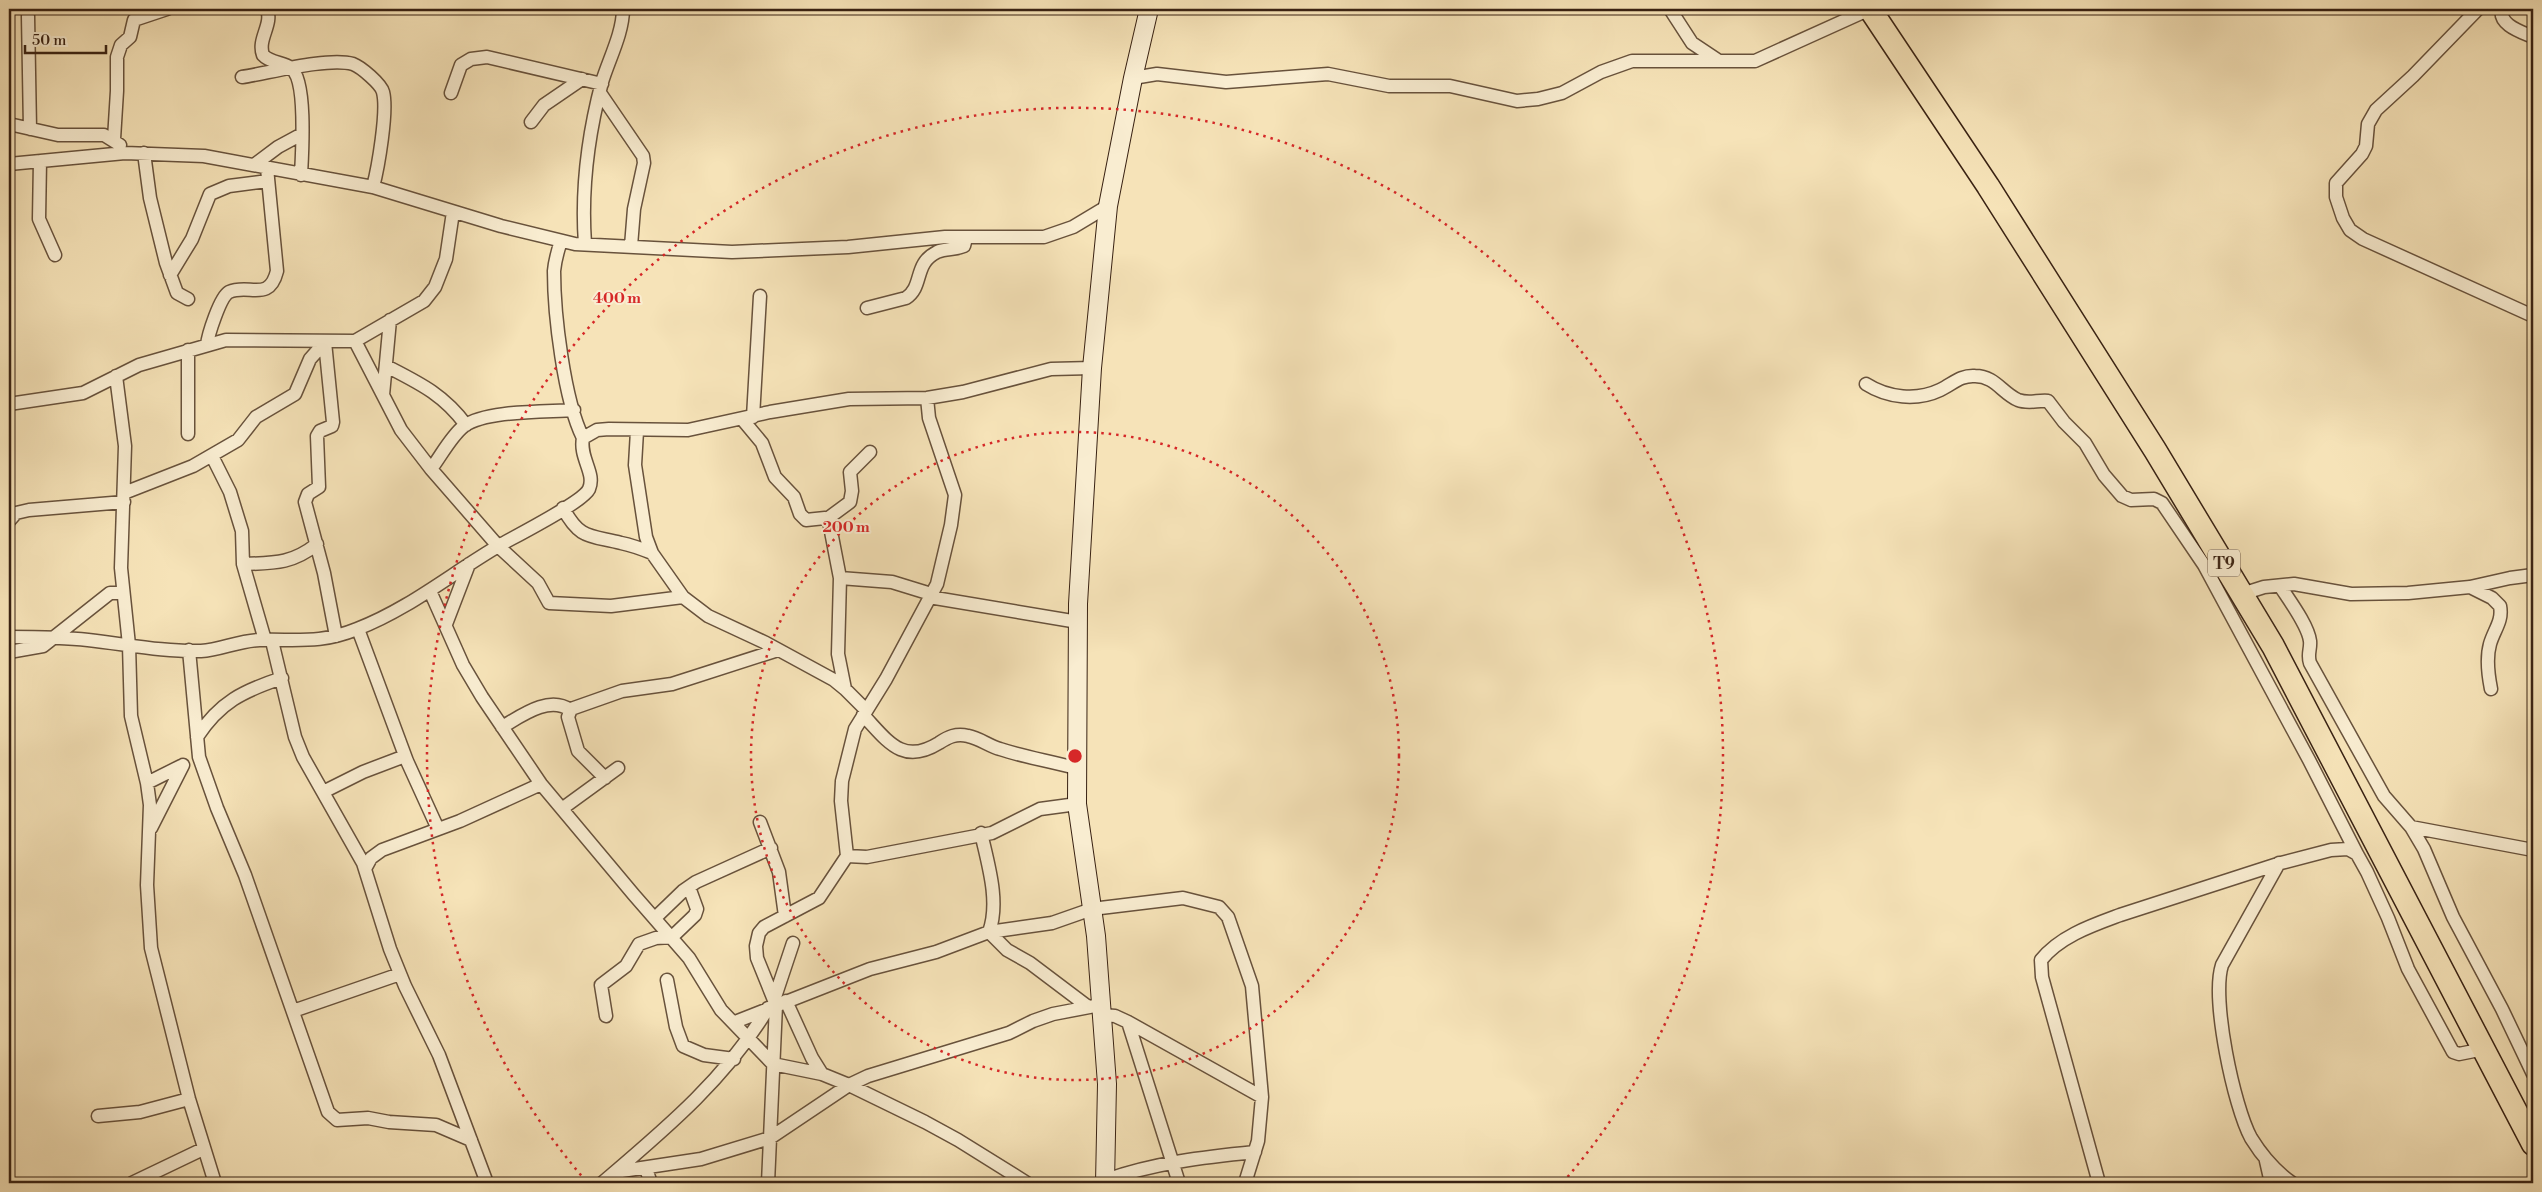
<svg xmlns="http://www.w3.org/2000/svg" width="2542" height="1192" font-family="'Libre Bodoni',serif">
  <style>
    .lines { fill: none; stroke-linecap: round; stroke-linejoin: round }
    .street-casing { stroke: #68523c; stroke-width: 15 }
    .secondary-casing { stroke: #392213; stroke-width: 20 }
    .highway-casing { stroke: #392213; stroke-width: 25 }
    .street { stroke: #f9edd1; stroke-width: 12 }
    .secondary { stroke: #f9edd1; stroke-width: 18 }
    .highway { stroke: #f6e3b8; stroke-width: 22 }
    .ring { fill: none; stroke: #d62828; stroke-width: 2.5; stroke-dasharray: 2.5 5 }
    .labels { text-anchor: middle; stroke-width: 4; stroke-linejoin: round; paint-order: stroke }
    .shield { fill: #f9edd1; stroke: #735f4c; stroke-width: 1 }
    .shield-label { font-size: 16px; font-weight: bold; fill: #392213 }
    .centre { fill: #d62828; stroke: #f9edd1; stroke-width: 2.5 }
    .ring-label { font-size: 15px; text-anchor: middle; font-weight: bold; fill: #d62828; stroke: #f9edd1; stroke-width: 4; stroke-linejoin: round; paint-order: stroke }
  </style>
  <rect width="100%" height="100%" fill="#f6e3b8"/>
  <filter id="stains"><feTurbulence type="fractalNoise" baseFrequency=".004" numOctaves="4"/><feColorMatrix values="0 0 0 0 .2 0 0 0 0 .09 0 0 0 0 .02 0 0 0 .5 -.17"/></filter>
  <radialGradient id="worn" r=".72"><stop offset=".6" stop-color="#630" stop-opacity="0"/><stop offset="1" stop-color="#630" stop-opacity=".3"/></radialGradient>
  <g class="lines">
    <!-- street casing -->
    <g class="street-casing">
      <path id="street" d="M267,9C273,25 257,39 263,55C270,63 283,62 291,68C307,80 302,156 301,175
        M1670,9L1692,43L1719,61
        M2478,9L2413,76L2376,110L2368,124L2366,146L2362,154L2336,183V197L2343,218L2350,230L2363,239L2533,316
        M2502,9C2498,25 2522,32 2533,37
        M28,16L30,129
        M242,77C269,73 328,57 353,64C361,67 381,84 383,92C388,111 378,168 373,187
        M1133,78L1157,74L1226,82L1328,74L1389,86H1450L1517,101L1538,99L1562,93L1601,72L1632,61H1755L1870,9
        M451,93L461,65L471,59L487,57L602,84
        M600,93L643,156L644,163L634,209L631,246
        M531,122L544,105L582,79
        M9,124L58,135H104L120,145
        M114,139L117,91V57L121,45L130,37L134,20L167,9
        M144,153L150,198L166,263L177,293L188,299
        M40,161L39,219L55,255
        M9,164L125,153L204,156L373,187L501,226L575,244L732,252L848,247L945,237H1044L1073,227L1108,206
        M254,165L278,147L302,134
        M561,241C558,250 555,260 554,271C554,314 564,400 583,438
        M585,244C581,189 588,135 602,82C609,59 623,33 623,9
        M170,275L192,239L210,194L229,186L268,181
        M867,308L906,298C924,286 913,264 937,252C946,248 955,250 964,246L966,238
        M355,341L401,430L431,469L498,546L538,583L549,603L611,606L683,597
        M325,342L333,422L332,426L320,431L317,436L319,487L308,494L305,502L324,573L336,636
        M207,345C208,335 220,297 229,292C249,283 269,303 277,271L267,168
        M188,350V434
        M386,366C419,383 443,394 466,425
        M116,376L125,446L121,568L129,645L131,716L147,783L150,805L147,885L151,948L189,1099L215,1183
        M1866,384C1888,398 1917,401 1940,390C1953,384 1960,375 1975,376C1995,376 2002,393 2018,400C2028,404 2038,400 2048,401L2064,422L2085,443L2104,475L2122,496L2131,500L2154,499L2162,503L2204,565L2309,760L2357,854
        M383,395L390,320
        M9,404L83,393L139,365L226,340L355,341L424,301L435,287L446,259L453,212
        M753,417L760,296
        M742,419L762,443L775,477L794,497L800,514L806,520L825,518L829,521L840,578L838,654L845,689
        M637,431L635,465L646,537L652,553L683,597L708,616L766,643L834,680L845,689L866,710
        M212,456L230,492L242,531L243,564L265,640
        M431,469C441,456 451,436 464,426C486,410 546,412 574,410
        M124,493L193,466L238,440L256,417L295,394L310,359L325,342
        M563,508C580,540 590,535 621,543C631,545 642,549 652,553
        M827,519L850,502L852,491L850,472L870,452
        M9,521L16,513L29,510L124,502
        M243,564C274,563 292,564 317,544
        M840,578L892,582L931,594
        M2280,586C2289,600 2308,625 2310,641C2311,649 2307,654 2310,663L2384,796L2411,827L2424,849L2453,917L2502,1009L2533,1074
        M2470,587L2492,598L2500,606C2503,621 2494,630 2490,644C2486,658 2488,674 2491,689
        M430,591L463,665L482,697L541,784L634,895L689,958L721,1010L773,1064L822,1074
        M2242,594L2264,587L2294,584L2351,594L2408,593L2470,587L2510,578L2533,575
        M929,597L1078,622
        M446,624L469,564
        M358,629L407,761L438,829
        M9,637C35,637 62,637 88,640C125,644 163,652 201,651C221,650 240,640 260,640C298,639 320,644 357,629C409,609 452,573 500,545C516,536 583,502 589,489C596,473 579,458 583,438L597,430L609,429L688,430L770,412L849,399L927,398L963,392L1051,369L1092,368
        M272,641L295,737L303,757L363,863L390,949L405,986L439,1055L487,1183
        M189,650L199,757L217,808L245,875L328,1112L337,1120L368,1118L389,1122L436,1125L471,1140
        M9,652L43,646L110,593H122
        M863,715C887,740 902,766 939,743C948,737 956,733 968,736C979,738 989,746 1000,749C1024,757 1050,761 1075,768
        M502,727C521,716 549,695 570,710
        M197,737C220,702 243,691 282,678
        M605,778L578,751L568,717L571,709L622,691L672,684L778,650
        M147,783L181,766
        M323,792L363,772L405,756
        M563,808L618,768
        M760,822L779,872L785,916
        M2411,827L2533,850
        M151,828L183,765
        M981,833C988,864 1000,902 989,932L1007,950L1030,963L1087,1006
        M847,856L867,857L992,833L1040,809L1077,804
        M2279,863L2222,965C2211,999 2234,1107 2251,1138C2262,1156 2275,1171 2292,1183
        M365,869L371,858L382,850L460,821L541,784
        M655,918L683,891L696,882L771,848
        M667,980L676,1027L683,1046L704,1055L734,1059
        M774,1000L793,943
        M786,1001L812,1058L822,1074L849,1085L925,1122L958,1140L1027,1183
        M293,1011L400,974
        M1102,1015L1115,1016L1128,1022L1262,1097
        M606,1016L601,985L626,966L639,944L656,938L672,937L695,915L697,909L689,887
        M735,1022L870,969L936,952L989,932L1052,923L1092,909L1183,898L1219,907L1228,917L1252,986L1262,1097L1258,1141L1245,1183
        M1128,1022L1179,1183
        M98,1116L140,1112L189,1099
        M2266,1161L2271,1183
        M646,1169L651,1183
        M615,1172L701,1159L770,1138L849,1085L868,1076L1009,1033L1033,1021L1053,1014L1100,1005
        M1106,1180C1154,1163 1204,1157 1255,1152
        M132,1183L203,1149
        M602,1183C663,1131 727,1078 768,1008
        M768,1183L776,1005L757,958L756,946L759,933L764,927L819,898L847,856L841,801L842,781L855,729L886,679L937,584L951,525L955,495L929,418L927,398
        M2099,1183L2042,977L2041,960C2060,936 2093,925 2120,915L2281,863L2331,850L2348,849L2357,854L2367,872L2388,918L2408,969L2453,1052L2459,1054L2484,1049"/>
    </g>
    <!-- secondary casing -->
    <g class="secondary-casing">
      <path id="secondary" d="M1105,1183L1107,1084L1096,936L1077,804L1078,604L1092,368L1108,206L1133,78L1149,9"/>
    </g>
    <!-- highway casing -->
    <g class="highway-casing">
      <path id="highway" d="M1870,9L1988,186L2155,450L2273,646L2533,1144"/>
    </g>
    <!-- street -->
    <use href="#street" class="street"/>
    <!-- secondary -->
    <use href="#secondary" class="secondary"/>
    <!-- highway -->
    <use href="#highway" class="highway"/>
  </g>
  <!-- distance rings -->
  <g class="ring">
    <circle cx="1075" cy="756" r="324"/>
    <path d="M586 1181A648 648 0 1 1 1564 1181"/>
  </g>
  <g class="labels">
    <!-- shield labels -->
    <rect class="shield" x="2208" y="549.5" width="32" height="27" rx="4"/>
    <g class="shield-label">
      <text x="2224" y="569">T9</text>
    </g>
  </g>
  <circle cx="1075" cy="756" r="8" class="centre"/>
  <g class="ring-label">
    <text x="617" y="303">400 m</text>
    <text x="846" y="532">200 m</text>
  </g>
  <!-- margin -->
  <rect width="2542" height="1192" fill="none" stroke="#f6e3b8" stroke-width="30"/>
  <rect x="10" y="10" width="2522" height="1172" fill="none" stroke="#392213" stroke-width="2.5"/>
  <rect x="15" y="15" width="2512" height="1162" fill="none" stroke="#392213"/>
  <!-- scale -->
  <path d="M25 45v8h81v-8" fill="none" stroke="#392213" stroke-width="2.5"/>
  <text x="32" y="45" font-size="15" fill="#392213" stroke="#f9edd1" stroke-width="4" paint-order="stroke">50 m</text>
  <rect width="100%" height="100%" filter="url(#stains)"/>
  <rect width="100%" height="100%" fill="url(#worn)"/>
</svg>
